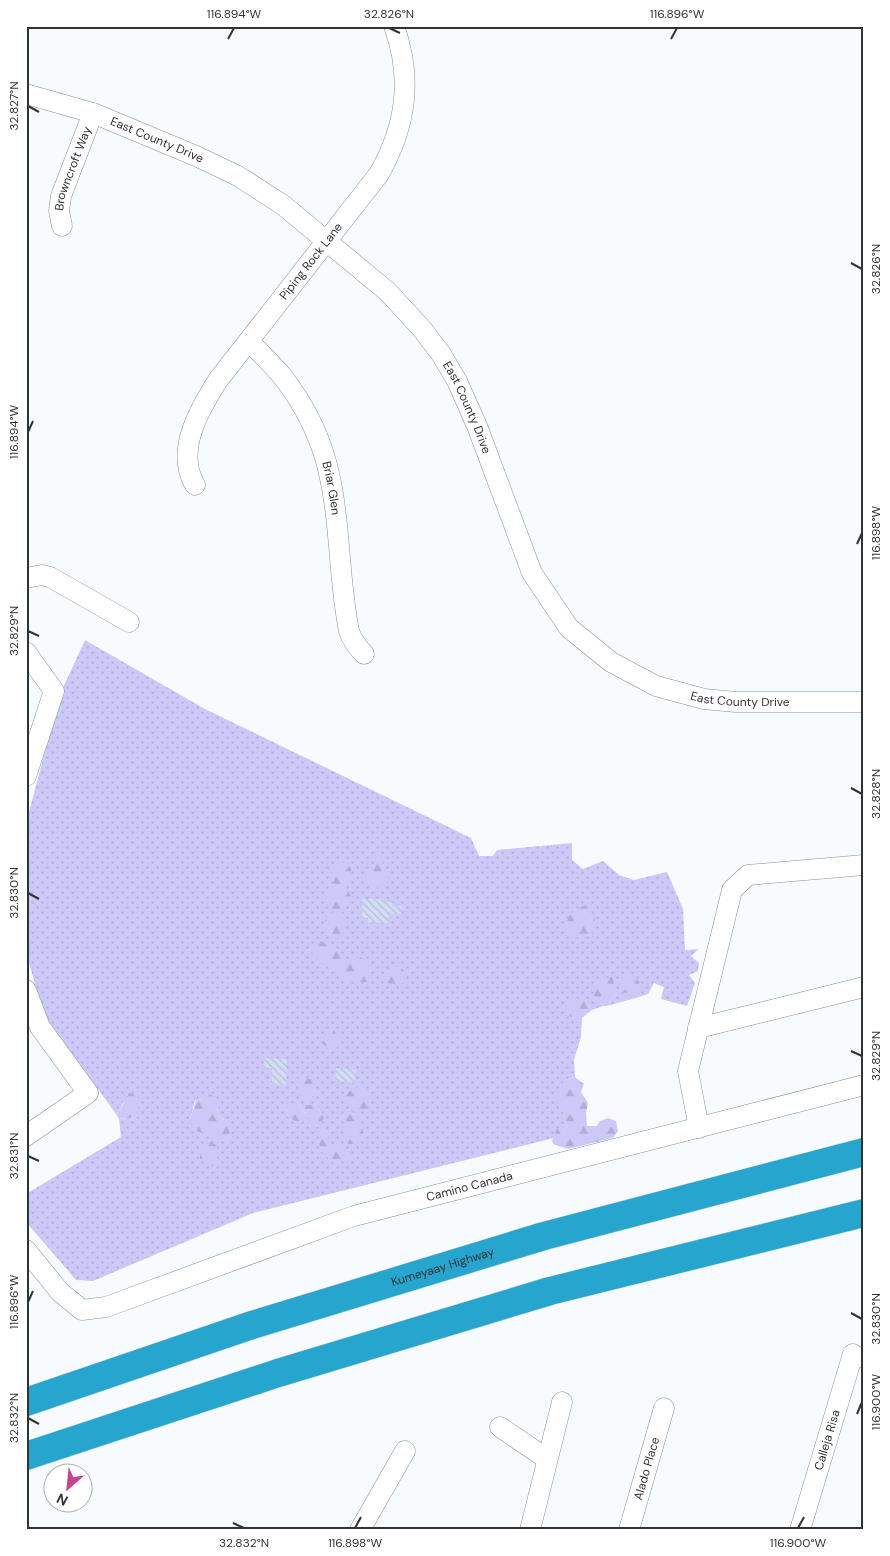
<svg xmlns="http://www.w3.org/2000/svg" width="890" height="1556" font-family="'DM Sans',sans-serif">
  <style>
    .grass { fill: url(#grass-dots); fill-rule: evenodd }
    .forest { fill: url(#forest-firs) }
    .building { fill: url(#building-back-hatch) }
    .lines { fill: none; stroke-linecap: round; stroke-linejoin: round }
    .minor-casing { stroke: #878f96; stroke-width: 21 }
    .highway-casing { stroke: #d6d6d7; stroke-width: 29 }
    .minor { stroke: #fff; stroke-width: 20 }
    .highway { stroke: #26a5cf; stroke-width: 28 }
    .ticks { fill: none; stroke: #303336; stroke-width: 2 }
    .labels { text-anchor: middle; stroke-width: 4; stroke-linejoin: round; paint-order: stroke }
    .street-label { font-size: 12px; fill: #303336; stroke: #fff }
    .neatline { fill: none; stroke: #303336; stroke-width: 2 }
    .ticks-label { font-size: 12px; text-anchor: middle; fill: #303336 }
  </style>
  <defs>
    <pattern id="grass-dots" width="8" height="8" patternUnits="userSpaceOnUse" patternTransform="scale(1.25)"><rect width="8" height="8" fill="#ccc8f7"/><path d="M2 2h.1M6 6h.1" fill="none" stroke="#b0acd4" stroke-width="1.8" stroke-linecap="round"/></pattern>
    <pattern id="forest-firs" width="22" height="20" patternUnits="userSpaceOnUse" patternTransform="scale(1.25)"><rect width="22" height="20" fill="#ccc8f7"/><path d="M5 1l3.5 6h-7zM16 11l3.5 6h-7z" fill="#b0acd4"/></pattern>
    <pattern id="building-back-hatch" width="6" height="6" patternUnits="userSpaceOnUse" patternTransform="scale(1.25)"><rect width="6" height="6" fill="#d2dcf4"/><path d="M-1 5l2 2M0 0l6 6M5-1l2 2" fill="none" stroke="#b5bdd2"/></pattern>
  </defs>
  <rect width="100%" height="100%" fill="#f7fbfe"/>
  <!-- grass -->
  <path class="grass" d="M85,640L205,709L471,838L479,856H493L497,850L572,843V860L583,869L603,861L619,875L634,880L667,872L683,909L685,950L699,949L691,956L699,963L698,971L689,975L695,983L687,1006L661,999L664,987L654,983L648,994L639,997V982L629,994L625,1001L607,1006L617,992L594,996L603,1006L592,1010L585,1000L572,1017L582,1018L581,1037L574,1060L575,1077L564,1080L563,1110L567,1127L554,1138L253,1213L93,1281L76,1280L26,1222V1194L121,1137L119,1119L137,1117L123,1102L120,1110L116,1114L47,1019L41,1005L26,952V823L61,692ZM204,1099L218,1106L217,1115L225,1120H190L195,1100ZM299,1104L302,1111L307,1113L315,1104L324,1117H308L299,1123L289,1118L286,1109Z"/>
  <!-- forest -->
  <path class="forest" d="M377,856L382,857L384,871L390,873L386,886L376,888L366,878C370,871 375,864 377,856Z
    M341,862L345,863L351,868L350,881L346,885L352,900L342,913L329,909L326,899L334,883L332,871Z
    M586,905L595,918L593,933L582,939L566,932C567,915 569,912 586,905Z
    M331,912L342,915L345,922L343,935L335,940L325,933V920Z
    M319,940L337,950L348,960L360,957L370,964L368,982H350L324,965L311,952Z
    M397,967H401L407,975L406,981L397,986L385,982L384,977L391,970Z
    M624,973L634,974L639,982V997L625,1001L629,994L620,991L617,980Z
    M612,977L617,992L607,1006H603L594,996L596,980Z
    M571,999L585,1000L592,1010L582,1018L571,1017L565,1009Z
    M327,1029L333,1030L339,1037L337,1047L330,1050L323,1044L324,1036Z
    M575,1077L584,1084L581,1092L588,1103L586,1114L587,1126H597L600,1121L608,1118L616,1121L618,1131L613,1138L568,1149L553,1144L552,1141L557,1129L567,1127L563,1110L553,1097L564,1080Z
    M301,1079H310L315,1083L314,1099L302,1101C297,1094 297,1087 301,1079Z
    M358,1087L367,1088L370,1097L366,1110L358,1112L344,1103C346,1094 349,1090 358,1087Z
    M129,1093L134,1094L139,1099L137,1117L119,1119L116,1114L120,1110Z
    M207,1093L215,1097L218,1106L217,1115C228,1122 231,1127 229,1139L218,1141L197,1131L190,1120L196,1100L204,1099Z
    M290,1103L299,1104L302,1111L306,1113L304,1106L315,1104L324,1117L319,1127H310L308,1118L299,1123L289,1118L286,1109Z
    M348,1110C362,1117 363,1125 363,1140L356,1144H348L342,1130L344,1123L342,1115Z
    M322,1129L329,1132L327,1141L331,1145H340L351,1153L348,1160L333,1163L320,1150L319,1134Z
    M209,1140L217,1146V1163L212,1166L200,1159C200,1150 201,1144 209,1140Z"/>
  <!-- building -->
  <path class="building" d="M362,899H382V902H393V906H402V914H389L388,923L368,922V918H362Z
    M264,1058L287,1059L286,1085L271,1084L272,1068H264Z
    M336,1068L356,1070L355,1083L335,1081Z"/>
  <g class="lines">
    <!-- minor casing -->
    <g class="minor-casing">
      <g id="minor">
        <path id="s1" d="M26,94L93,113L196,156L238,176L283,205L388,292L422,329L441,354L457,381L477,426L532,573L569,628L611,662L656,686L704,699L736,702H864"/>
        <path id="s2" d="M62,226L59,211L61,196L93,113"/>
        <path id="s3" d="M249,341C260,353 273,365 283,377C302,402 319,434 327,465C341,519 338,576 349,631C352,640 357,647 364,654"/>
        <path id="s4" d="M195,485C175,451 199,410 218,380L379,174C406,126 413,79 394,26"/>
        <path d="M26,578L42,575L50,577L129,622"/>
        <path d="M26,652L54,691L26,776"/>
        <path d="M26,990L40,1027L88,1093L26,1136"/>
        <path d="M698,1028L864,987"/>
        <path d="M699,1128L688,1071L732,890L748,875L864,865"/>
        <path id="s5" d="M26,1250L60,1292L82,1310L106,1307L354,1216L864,1085"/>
        <path d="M500,1427L547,1459"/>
        <path d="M360,1530L405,1451"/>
        <path d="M530,1530L562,1402"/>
        <path id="s6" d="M629,1530L664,1408"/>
        <path id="s7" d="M800,1530L853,1354L855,1359"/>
      </g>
    </g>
    <!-- highway casing -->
    <g class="highway-casing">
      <g id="highway">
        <path id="s8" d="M26,1402L249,1326L544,1236L864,1152"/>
        <path d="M26,1456L278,1373L550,1291L864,1213"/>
      </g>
    </g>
    <!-- minor -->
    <use href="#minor" class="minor"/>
    <!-- highway -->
    <use href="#highway" class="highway"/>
  </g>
  <!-- ticks -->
  <path class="ticks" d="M389,28L400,33M228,39L234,28M671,39L677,28M28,106L39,112M851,263L862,269M28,432L33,421M857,544L862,533M28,631L39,636M851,788L862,794M28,893L39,899M851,1051L862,1056M28,1156L39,1161M28,1302L33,1291M851,1313L862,1319M857,1414L862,1402M28,1418L39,1424M233,1523L244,1528M355,1528L361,1517M798,1528L804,1517"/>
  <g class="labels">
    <!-- street labels -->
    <g class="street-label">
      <text dy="4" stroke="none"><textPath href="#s1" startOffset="139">East County Drive</textPath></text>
      <text dy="4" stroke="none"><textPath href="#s2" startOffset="60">Browncroft Way</textPath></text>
      <text dy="4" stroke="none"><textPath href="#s4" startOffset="264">Piping Rock Lane</textPath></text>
      <text dy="4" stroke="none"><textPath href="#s1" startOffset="559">East County Drive</textPath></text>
      <text dy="4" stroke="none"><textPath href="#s3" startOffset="172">Briar Glen</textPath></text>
      <text dy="4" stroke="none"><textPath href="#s1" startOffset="994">East County Drive</textPath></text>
      <text dy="4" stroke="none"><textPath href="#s5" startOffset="490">Camino Canada</textPath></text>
      <text dy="4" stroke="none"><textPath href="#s8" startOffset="438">Kumeyaay Highway</textPath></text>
      <text dy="4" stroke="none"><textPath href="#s7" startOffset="94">Calleja Risa</textPath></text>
      <text dy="4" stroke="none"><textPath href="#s6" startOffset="64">Alado Place</textPath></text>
    </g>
  </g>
  <!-- border -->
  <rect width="890" height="1556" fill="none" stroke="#ffffff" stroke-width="55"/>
  <!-- north arrow -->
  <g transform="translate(68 1488) rotate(207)"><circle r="24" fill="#ffffff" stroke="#acadaf"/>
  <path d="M0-4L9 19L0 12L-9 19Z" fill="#c6448c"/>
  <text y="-8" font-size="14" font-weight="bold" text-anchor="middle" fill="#303336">N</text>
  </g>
  <rect x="28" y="28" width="834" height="1500" class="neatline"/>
  <g class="ticks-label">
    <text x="234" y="18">116.894°W</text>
    <text x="389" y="18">32.826°N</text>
    <text x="677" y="18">116.896°W</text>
    <text transform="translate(14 106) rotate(-90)" y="4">32.827°N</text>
    <text transform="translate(876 269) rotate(-90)" y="4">32.826°N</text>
    <text transform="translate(14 432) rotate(-90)" y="4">116.894°W</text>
    <text transform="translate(876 533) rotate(-90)" y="4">116.898°W</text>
    <text transform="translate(14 631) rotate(-90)" y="4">32.829°N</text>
    <text transform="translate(876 794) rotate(-90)" y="4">32.828°N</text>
    <text transform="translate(14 893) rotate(-90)" y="4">32.830°N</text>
    <text transform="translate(876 1056) rotate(-90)" y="4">32.829°N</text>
    <text transform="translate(14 1156) rotate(-90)" y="4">32.831°N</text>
    <text transform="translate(14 1302) rotate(-90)" y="4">116.896°W</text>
    <text transform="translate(876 1319) rotate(-90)" y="4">32.830°N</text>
    <text transform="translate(876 1402) rotate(-90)" y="4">116.900°W</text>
    <text transform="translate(14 1418) rotate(-90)" y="4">32.832°N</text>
    <text x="244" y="1547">32.832°N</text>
    <text x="355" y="1547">116.898°W</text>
    <text x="798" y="1547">116.900°W</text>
  </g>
</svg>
